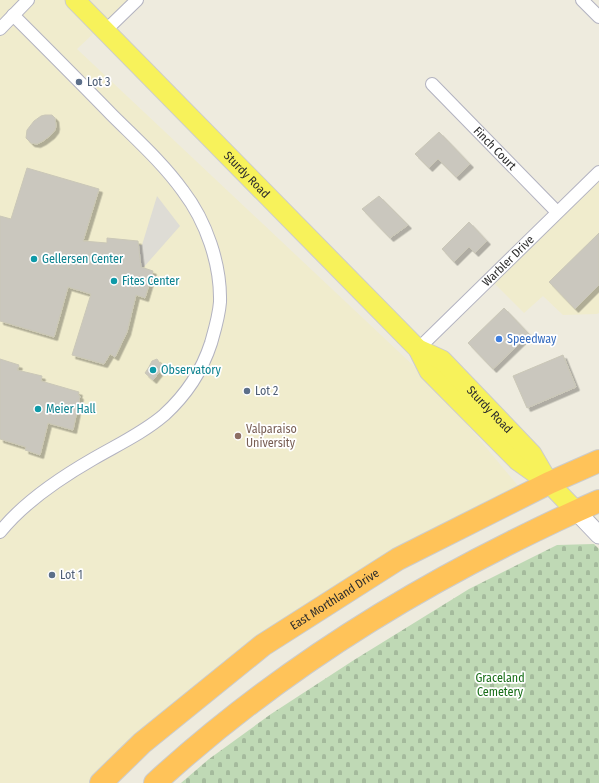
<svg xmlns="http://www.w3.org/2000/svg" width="599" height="783" font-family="'Fira Sans Condensed',sans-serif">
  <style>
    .education { fill: #f0eccd }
    .cemetery { fill: url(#cemetery-stones) }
    .plaza { fill: #dedcd5 }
    .building { fill: #cac7be; stroke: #cac7b7; filter: url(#shadow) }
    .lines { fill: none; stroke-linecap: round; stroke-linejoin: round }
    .street-casing { stroke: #b2b2c0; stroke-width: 14 }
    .secondary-casing { stroke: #b2b2c0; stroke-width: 19 }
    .primary-casing { stroke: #ccc; stroke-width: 21 }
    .highway-casing { stroke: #ccc; stroke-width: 24 }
    .street { stroke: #fff; stroke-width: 12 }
    .secondary { stroke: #fff; stroke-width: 17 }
    .primary { stroke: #f7f25b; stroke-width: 19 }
    .highway { stroke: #ffc359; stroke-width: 22 }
    .service-dot { fill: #5c6f8a; stroke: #fff; stroke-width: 1.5 }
    .culture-dot { fill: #0f9aa8; stroke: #fff; stroke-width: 1.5 }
    .shop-dot { fill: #3f7fe0; stroke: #fff; stroke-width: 1.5 }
    .education-dot { fill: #8d6e63; stroke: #fff; stroke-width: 1.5 }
    .labels { text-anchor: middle; stroke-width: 3.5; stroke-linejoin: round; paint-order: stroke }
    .service-label { font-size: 12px; fill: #4e5e75; stroke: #fff; text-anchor: start }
    .street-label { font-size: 12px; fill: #2c2c2c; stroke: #fff }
    .culture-label { font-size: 12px; fill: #0d838f; stroke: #fff; text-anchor: start }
    .shop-label { font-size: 12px; fill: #366cbe; stroke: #fff; text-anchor: start }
    .education-label { font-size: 12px; fill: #785e54; stroke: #fff; text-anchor: start }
    .park-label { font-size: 12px; fill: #186e18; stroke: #fff }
  </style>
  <defs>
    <pattern id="cemetery-stones" width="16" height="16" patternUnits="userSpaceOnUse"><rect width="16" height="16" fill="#bfd9b5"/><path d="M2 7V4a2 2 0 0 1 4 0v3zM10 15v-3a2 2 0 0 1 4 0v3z" fill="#a4ba9c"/></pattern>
    <filter id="shadow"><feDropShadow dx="3.5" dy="3.5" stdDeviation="0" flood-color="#0004"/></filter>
  </defs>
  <rect width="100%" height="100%" fill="#eeebde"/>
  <!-- education -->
  <path class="education" d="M0,0H129L77,49L434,385L519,487L263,645L101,783H0Z
    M599,173V313L597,314L563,315L543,296L524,313L489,278Z"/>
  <!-- cemetery -->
  <path class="cemetery" d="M594,544L599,549V783H181L209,759L271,714L354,660L469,589L557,545Z"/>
  <!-- plaza -->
  <path class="plaza" d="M157,196L180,226L143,268L142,271H137L138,245H142Z"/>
  <!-- building -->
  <path class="building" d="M45,115H52L55,118L56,126L55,130L51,135L43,141L37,144L31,143L26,138L27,130L34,121L41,116Z
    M439,132L470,164L456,177L438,159L429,168L415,154Z
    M27,168L99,189L83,241L107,243V238L138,241L141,267L153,271L145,298L136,295L127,332L115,357L110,354L104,364L72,355L91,294L68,287L54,337L0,321V216L11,219Z
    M379,196L408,225L390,238L362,209Z
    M469,222L487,241L475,253L469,247L454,262L442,249Z
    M599,233V285L575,309L549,282Z
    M504,308L529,334L493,369L468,343Z
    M563,355L576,387L527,408L513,376Z
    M0,359L19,365L17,370L42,376L41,381L79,392L78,395L80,396L73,430L48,423L40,455L25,450L26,447L0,439Z
    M157,359L161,365L160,371L153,380L145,373L149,367L152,361Z"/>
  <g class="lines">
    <!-- street casing -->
    <g class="street-casing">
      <g id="street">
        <path d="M582,0L599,17"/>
        <path d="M0,29L28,0"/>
        <path d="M105,31L137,0"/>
        <path id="s1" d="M432,84L557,212"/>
        <path id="s2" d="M418,349L599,172"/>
        <path d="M0,532C24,502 60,478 93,459C117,445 143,433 164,415C186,395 202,371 211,343C215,329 219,316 220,302C221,264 206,221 183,191C163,163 136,139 112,115C79,81 46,48 13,15"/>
      </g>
    </g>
    <!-- secondary casing -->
    <g class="secondary-casing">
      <path id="secondary" d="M576,511L599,535"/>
    </g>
    <!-- primary casing -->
    <g class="primary-casing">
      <g id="primary">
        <path id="s3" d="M75,0L418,349L429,371L518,461L549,483L576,511"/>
        <path id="s4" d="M418,349L442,360L532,454L546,478"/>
      </g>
    </g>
    <!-- highway casing -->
    <g class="highway-casing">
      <g id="highway">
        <path id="s5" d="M101,783L142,743L263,645L398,559L549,483L599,461"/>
        <path d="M155,783C261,686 383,606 512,542C540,528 569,514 599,501"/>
      </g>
    </g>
    <!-- street -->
    <use href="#street" class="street"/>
    <!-- secondary -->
    <use href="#secondary" class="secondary"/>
    <!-- primary -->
    <use href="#primary" class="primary"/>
    <!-- highway -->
    <use href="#highway" class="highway"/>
  </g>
  <!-- markers -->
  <g class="service-dot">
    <circle cx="79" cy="82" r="4"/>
    <circle cx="247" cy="391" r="4"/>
    <circle cx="52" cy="575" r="4"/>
  </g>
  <g class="culture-dot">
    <circle cx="34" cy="259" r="4"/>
    <circle cx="114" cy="281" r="4"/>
    <circle cx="153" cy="370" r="4"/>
    <circle cx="38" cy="409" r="4"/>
  </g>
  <circle class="shop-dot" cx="499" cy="339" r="4"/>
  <circle class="education-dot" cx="238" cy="436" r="4"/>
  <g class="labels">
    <!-- service labels -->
    <g class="service-label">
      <text x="87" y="86">Lot 3</text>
      <text x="255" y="395">Lot 2</text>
      <text x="60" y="579">Lot 1</text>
    </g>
    <!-- street labels -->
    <g class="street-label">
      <text dy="4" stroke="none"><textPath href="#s1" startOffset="90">Finch Court</textPath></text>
      <text dy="4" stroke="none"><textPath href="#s3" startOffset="245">Sturdy Road</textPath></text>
      <text dy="4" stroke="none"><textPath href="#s2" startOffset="126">Warbler Drive</textPath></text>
      <text dy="4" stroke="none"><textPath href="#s4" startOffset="95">Sturdy Road</textPath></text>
      <text dy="4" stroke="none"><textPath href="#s5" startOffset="298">East Morthland Drive</textPath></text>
    </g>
    <!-- culture labels -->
    <g class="culture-label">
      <text x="42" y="263">Gellersen Center</text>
      <text x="122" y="285">Fites Center</text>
      <text x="161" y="374">Observatory</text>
      <text x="46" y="413">Meier Hall</text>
    </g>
    <!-- shop labels -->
    <g class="shop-label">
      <text x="507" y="343">Speedway</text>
    </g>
    <!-- education labels -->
    <g class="education-label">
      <text x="246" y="433">Valparaiso<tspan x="246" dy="14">University</tspan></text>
    </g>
    <!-- park labels -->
    <g class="park-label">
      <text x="500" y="682">Graceland<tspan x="500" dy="14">Cemetery</tspan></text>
    </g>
  </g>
</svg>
